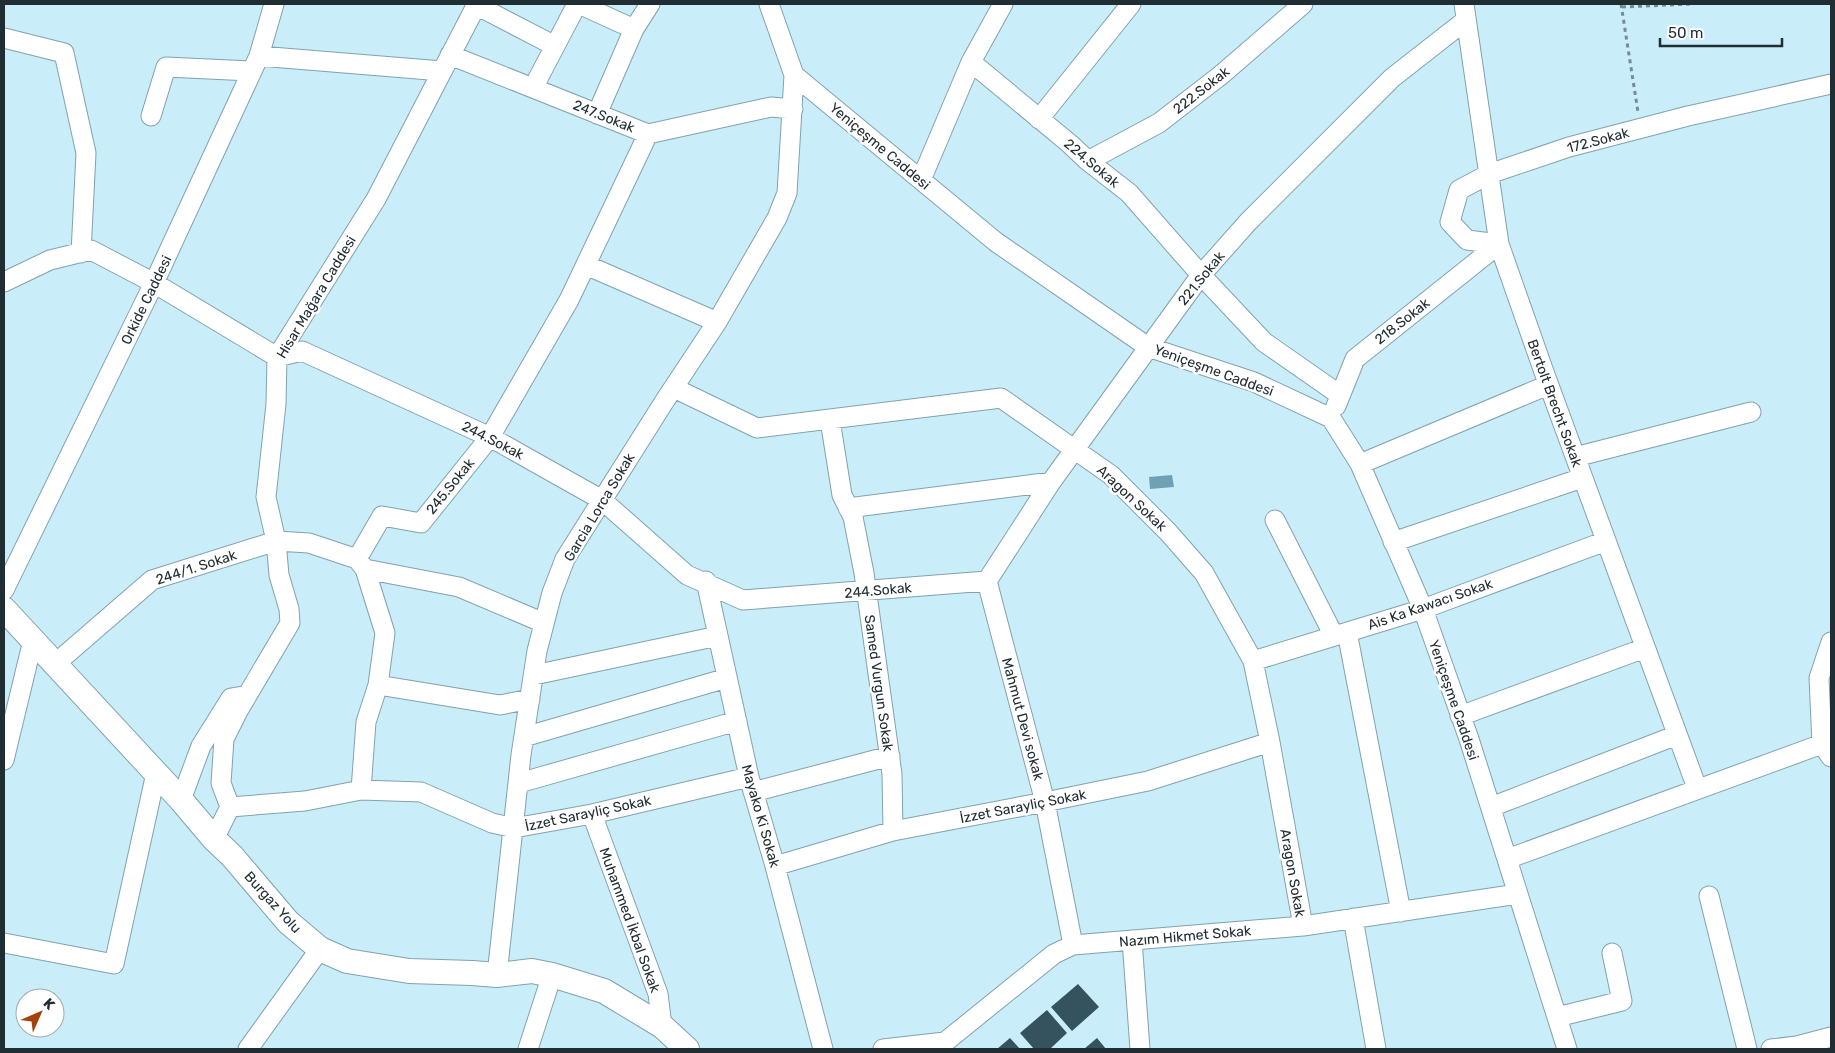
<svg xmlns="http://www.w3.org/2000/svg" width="1835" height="1053" font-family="Rubik,sans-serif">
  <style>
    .water { fill: #6fa1b4 }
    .building { fill: #35535e }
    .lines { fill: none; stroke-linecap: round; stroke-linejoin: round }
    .minor-casing { stroke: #81a2ae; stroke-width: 21 }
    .tertiary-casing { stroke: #81a2ae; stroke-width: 26 }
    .path { stroke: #748c95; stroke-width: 3; stroke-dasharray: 4 4; stroke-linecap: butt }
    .minor { stroke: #fff; stroke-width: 19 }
    .tertiary { stroke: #fff; stroke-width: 24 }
    .labels { text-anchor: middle; stroke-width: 5; stroke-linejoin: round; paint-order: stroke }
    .street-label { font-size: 14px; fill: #202d32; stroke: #fff }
  </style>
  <rect width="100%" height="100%" fill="#caedfa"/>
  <!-- water -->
  <path class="water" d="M1172,475L1174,487L1150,489L1149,477Z"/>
  <!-- building -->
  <path class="building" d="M1078,984L1099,1007L1072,1031L1051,1007Z
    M1047,1010L1067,1033L1050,1049H1034L1020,1033Z
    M1010,1038L1020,1049H997Z
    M1097,1038L1106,1049H1084Z"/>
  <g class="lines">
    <!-- minor casing -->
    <g class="minor-casing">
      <path id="minor" d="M579,4L634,29
        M769,4L794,75L996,242L1148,347L1254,382L1331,418L1360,464L1423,609L1469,739L1567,1049
        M1464,4L1499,244L1544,372L1697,788
        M476,5L555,46
        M4,38L64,53L86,153L81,253
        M450,55L648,134L771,107L793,109
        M259,56L442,71
        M971,62L1070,144L1088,161L1129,193L1201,275L1264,342L1340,395
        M533,88L577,4
        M597,114L634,29L650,4
        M151,116L166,67L251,71
        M1039,119L1131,4
        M1088,161L1159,123L1221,75L1303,4
        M921,180L971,62L1003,4
        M1499,244L1467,240L1450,222L1459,190L1489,174L1569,147L1688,116L1831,84
        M586,265L717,322
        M4,282L50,260L91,250L154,283L277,357L302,351L490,437L602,500L687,575L743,600L987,581
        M674,388L757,428L1001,398L1111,475L1168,532L1204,573L1253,661L1270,742L1303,926
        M1336,406L1355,359L1499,244
        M830,420L842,495L853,517L864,573L892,774L893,831
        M1575,457L1751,412
        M1360,464L1548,385
        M848,508L1051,482
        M1275,520L1334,636
        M1393,542L1582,478
        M365,569L459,587L544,623
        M706,581L749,777L775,866L823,1049
        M987,581L1051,482L1201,275L1248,222L1392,78L1466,20
        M987,581L1045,802L1073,945
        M4,590L154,283L259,56L274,4
        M1347,632L1401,912
        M1831,642L1819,678L1822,744L1831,757
        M1253,661L1423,609L1606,541
        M55,664L152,580L276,541L309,543L357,559
        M534,675L718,636
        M378,685L500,705L530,699
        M1460,716L1645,648
        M524,737L727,678
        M4,760L33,640
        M519,783L737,721
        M361,790L366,722L378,685L385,633L365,569L357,559L382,516L421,523L490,437L569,300L648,134
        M753,792L890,756
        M181,800L201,746L231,698L243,696
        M230,807L221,783L224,739L238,711L290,623L289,609L279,575L276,541L266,497L276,404L277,357L376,199L477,4
        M1491,807L1677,735
        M592,814L658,994L662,1026
        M214,839L230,807L305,801L361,790L421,792L492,823L514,828L592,814L749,777
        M1507,859L1822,744
        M775,866L893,831L1045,802L1148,781L1270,742
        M1709,896L1747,1049
        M1353,918L1376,1049
        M1132,940L1140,1049
        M4,943L114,964L156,773
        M497,975L521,755L537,651L552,593L565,559L664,402L717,322L777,218L787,193L794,75
        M1557,1017L1622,1001L1612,953
        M248,1049L320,949
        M528,1049L552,975
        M883,1049L945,1042L1054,954L1073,945L1303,926L1518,894
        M1771,1049L1797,1046L1831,1037"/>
    </g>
    <!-- tertiary casing -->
    <g class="tertiary-casing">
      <path id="tertiary" d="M4,609L181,800L214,839L232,856L288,922L320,949L347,961L409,971L472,973L497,975L532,971L552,975L604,991L662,1026L687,1049"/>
    </g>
    <!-- path -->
    <path class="path" d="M1621,4L1638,112
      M1622,7L1692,4"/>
    <!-- minor -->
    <use href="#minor" class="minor"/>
    <!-- tertiary -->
    <use href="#tertiary" class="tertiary"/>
  </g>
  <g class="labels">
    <!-- street labels -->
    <g class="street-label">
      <text transform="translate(1201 90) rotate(-38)" y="5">222.Sokak</text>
      <text transform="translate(604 116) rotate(22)" y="5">247.Sokak</text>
      <text transform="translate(1598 140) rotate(-15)" y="5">172.Sokak</text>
      <text transform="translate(880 146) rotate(40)" y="5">Yeniçeşme Caddesi</text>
      <text transform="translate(1092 163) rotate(40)" y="5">224.Sokak</text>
      <text transform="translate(1201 278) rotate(-51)" y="5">221.Sokak</text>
      <text transform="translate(316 297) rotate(-59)" y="5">Hisar Mağara Caddesi</text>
      <text transform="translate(146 300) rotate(-64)" y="5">Orkide Caddesi</text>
      <text transform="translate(1402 321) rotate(-38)" y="5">218.Sokak</text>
      <text transform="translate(1214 370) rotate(20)" y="5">Yeniçeşme Caddesi</text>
      <text transform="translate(1555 403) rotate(70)" y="5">Bertolt Brecht Sokak</text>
      <text transform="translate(493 440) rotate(27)" y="5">244.Sokak</text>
      <text transform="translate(450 486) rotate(-51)" y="5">245.Sokak</text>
      <text transform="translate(1132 498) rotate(43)" y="5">Aragon Sokak</text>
      <text transform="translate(599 507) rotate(-59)" y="5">Garcia Lorca Sokak</text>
      <text transform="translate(196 567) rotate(-18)" y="5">244/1. Sokak</text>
      <text transform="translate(878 590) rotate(-5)" y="5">244.Sokak</text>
      <text transform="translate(1430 604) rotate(-19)" y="5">Ais Ka Kawacı Sokak</text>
      <text transform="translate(879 683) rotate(82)" y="5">Samed Vurgun Sokak</text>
      <text transform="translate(1454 700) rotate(71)" y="5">Yeniçeşme Caddesi</text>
      <text transform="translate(1023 719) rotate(75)" y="5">Mahmut Devi sokak</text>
      <text transform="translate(1023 806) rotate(-11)" y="5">İzzet Sarayliç Sokak</text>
      <text transform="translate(588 813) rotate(-12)" y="5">İzzet Sarayliç Sokak</text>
      <text transform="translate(761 816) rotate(74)" y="5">Mayako Ki Sokak</text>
      <text transform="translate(1293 873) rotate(80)" y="5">Aragon Sokak</text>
      <text transform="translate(273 902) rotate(48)" y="5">Burgaz Yolu</text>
      <text transform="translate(630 920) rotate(70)" y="5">Muhammed İkbal Sokak</text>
      <text transform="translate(1185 936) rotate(-5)" y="5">Nazım Hikmet Sokak</text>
    </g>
  </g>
  <!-- border -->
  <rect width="1835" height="1053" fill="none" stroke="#202d32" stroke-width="10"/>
  <!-- north arrow -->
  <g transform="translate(40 1013) rotate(45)"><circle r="24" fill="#ffffff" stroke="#a6abad"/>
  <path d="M0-4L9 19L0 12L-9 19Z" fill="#a5410d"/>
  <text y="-8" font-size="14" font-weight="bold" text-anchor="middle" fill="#202d32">K</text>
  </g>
  <!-- scale -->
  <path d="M1660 38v8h122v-8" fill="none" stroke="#202d32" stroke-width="2.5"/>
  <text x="1668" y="38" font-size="15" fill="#202d32" stroke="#ffffff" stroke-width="4" paint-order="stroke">50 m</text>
</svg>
